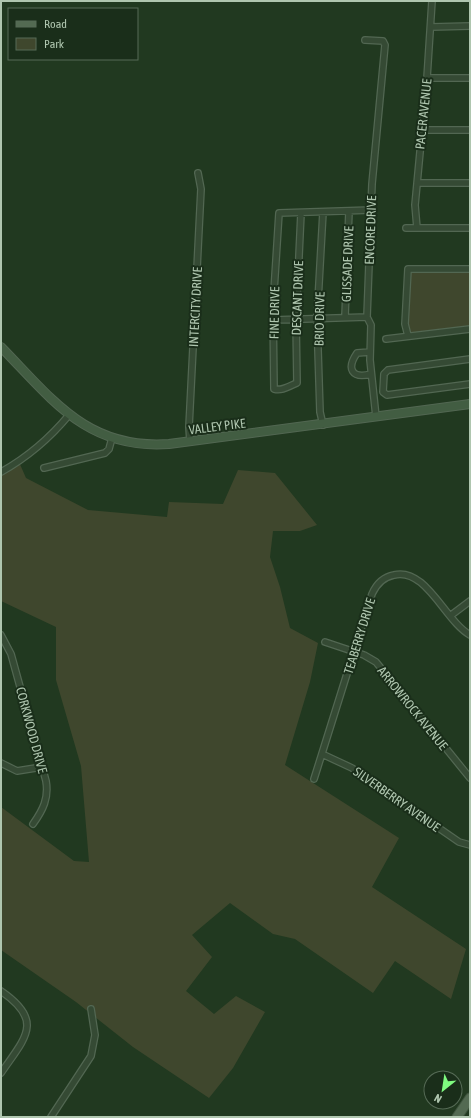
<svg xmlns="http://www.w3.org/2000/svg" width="471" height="1118" font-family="'Asap Condensed',sans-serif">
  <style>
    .green { fill: #3f472d }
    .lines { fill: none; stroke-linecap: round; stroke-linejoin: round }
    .street-casing { stroke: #526752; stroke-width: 8 }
    .secondary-casing { stroke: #526752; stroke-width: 10 }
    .primary-casing { stroke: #3e533d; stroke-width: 11 }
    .street { stroke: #354a34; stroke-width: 5.5 }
    .secondary { stroke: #425d42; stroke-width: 8 }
    .primary { stroke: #536a52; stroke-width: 9 }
    .labels { text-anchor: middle; stroke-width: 4; stroke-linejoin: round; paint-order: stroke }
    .street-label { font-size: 13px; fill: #afc6af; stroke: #1a2e1a }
  </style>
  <rect width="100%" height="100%" fill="#213920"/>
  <!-- green -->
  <path class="green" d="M408,269L470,270V329L408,336Z
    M19,462L26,478L88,510L167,517L169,502L223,504L238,470L275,473L317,525L300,531H273L270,557L280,587L290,628L318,643L310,682L285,765L399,838L372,887L466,949L451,999L395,961L373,993L295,939L273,934L230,903L192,935L212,957L186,991L214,1014L236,996L265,1012L233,1068L209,1098L133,1047L76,1002L1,950V807L74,861L89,862L81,766L56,680V627L1,601V472Z"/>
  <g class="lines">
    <!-- street casing -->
    <g class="street-casing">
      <path id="street" d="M431,27L470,26
        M365,40L383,41L385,45L372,184L367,317L371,325L370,360L376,417
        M427,78H470
        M422,130H470
        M417,183H470
        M301,213L296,320L297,383C289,386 283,391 274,389L273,307L279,213L372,210
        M406,228H470
        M417,228L415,205L427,78L432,1
        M345,317L349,211
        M273,320L367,317
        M408,336L405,324L408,269H470
        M386,339L470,329
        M370,352L357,353C346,369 352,379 371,374
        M470,359L388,370L384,374L383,392L387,395L470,384
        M323,425L320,412L317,319L323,212
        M190,442L189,427L201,189L198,173
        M44,468L105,453L109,449L112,438
        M1,472C28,457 49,439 69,415
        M450,616L470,601
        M1,635L11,654L46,781C49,798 43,810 33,824
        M325,642L364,655L376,662L470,778
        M322,754L352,768L459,842L470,845
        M1,763L17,771L42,767
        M314,779L372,594C376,585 383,577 394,575C426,567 445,621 470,635
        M1,991C45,1021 25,1038 1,1073
        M51,1117L91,1056L95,1035L91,1009"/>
    </g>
    <!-- secondary casing -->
    <g class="secondary-casing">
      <path id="secondary" d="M1,347C52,399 87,450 169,444L470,404"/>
    </g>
    <!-- primary casing -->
    <g class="primary-casing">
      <path id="primary" d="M457,1117L470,1098"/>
    </g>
    <!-- street -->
    <use href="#street" class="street"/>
    <!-- secondary -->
    <use href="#secondary" class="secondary"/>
    <!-- primary -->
    <use href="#primary" class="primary"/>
  </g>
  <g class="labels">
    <!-- street labels -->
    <g class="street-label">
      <text transform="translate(423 114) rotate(-84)" y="5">PACER AVENUE</text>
      <text transform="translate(370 230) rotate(-88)" y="5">ENCORE DRIVE</text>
      <text transform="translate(347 264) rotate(-88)" y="5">GLISSADE DRIVE</text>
      <text transform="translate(297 298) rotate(-88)" y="5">DESCANT DRIVE</text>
      <text transform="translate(195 307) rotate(-87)" y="5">INTERCITY DRIVE</text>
      <text transform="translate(274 313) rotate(-89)" y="5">FINE DRIVE</text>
      <text transform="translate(319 319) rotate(-89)" y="5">BRIO DRIVE</text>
      <text transform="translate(217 426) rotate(-7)" y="5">VALLEY PIKE</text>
      <text transform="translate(359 636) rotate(-73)" y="5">TEABERRY DRIVE</text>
      <text transform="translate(413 708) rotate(51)" y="5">ARROWROCK AVENUE</text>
      <text transform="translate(32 730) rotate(75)" y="5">CORKWOOD DRIVE</text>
      <text transform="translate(397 799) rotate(35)" y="5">SILVERBERRY AVENUE</text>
    </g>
  </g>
  <!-- border -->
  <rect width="471" height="1118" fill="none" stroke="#afc6af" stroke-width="4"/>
  <!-- legend -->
  <rect x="8" y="8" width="130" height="52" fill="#1a2e1a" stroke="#566b56"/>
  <rect x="16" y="21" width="20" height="6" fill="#536a52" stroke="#566b56"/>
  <text x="44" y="28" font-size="12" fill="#afc6af">Road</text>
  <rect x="16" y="38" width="20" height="12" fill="#3f472d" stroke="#566b56"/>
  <text x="44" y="48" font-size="12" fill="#afc6af">Park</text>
  <!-- north arrow -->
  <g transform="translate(443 1090) rotate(210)"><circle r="19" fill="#1a2e1a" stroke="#566b56"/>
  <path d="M0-3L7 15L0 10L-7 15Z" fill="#7ffb80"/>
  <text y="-6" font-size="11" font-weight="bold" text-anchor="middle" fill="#afc6af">N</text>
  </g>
</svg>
